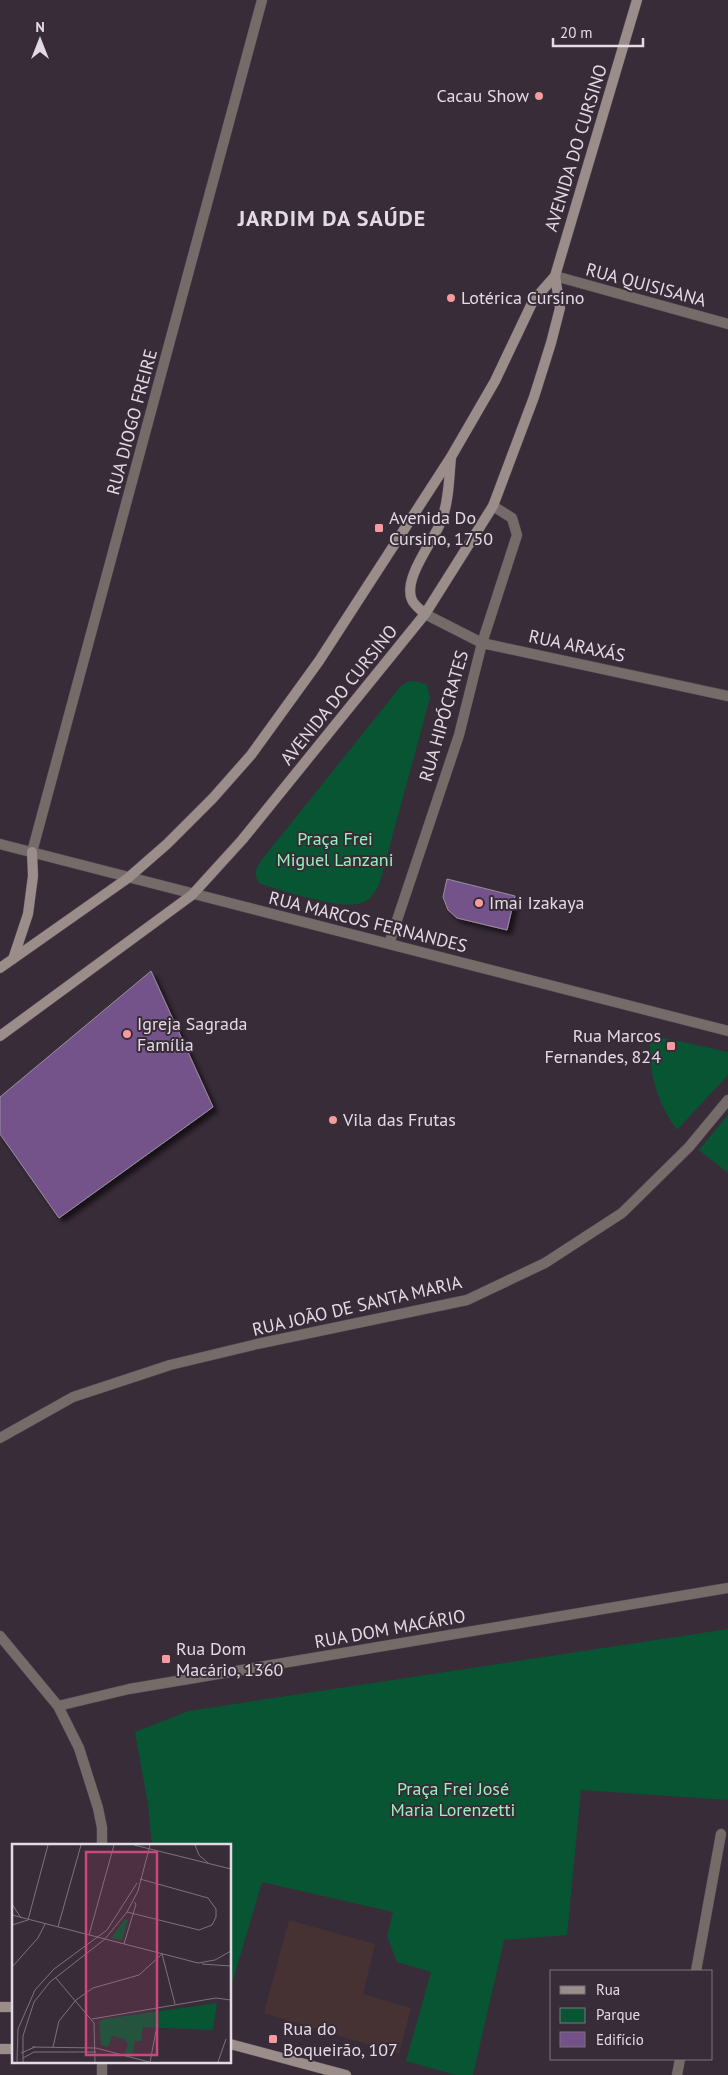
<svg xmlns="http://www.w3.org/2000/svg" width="728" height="2075" font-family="'PT Sans',sans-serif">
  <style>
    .education { fill: #463233 }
    .green { fill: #085533 }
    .building { fill: #735289; stroke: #998fa0; filter: url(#shadow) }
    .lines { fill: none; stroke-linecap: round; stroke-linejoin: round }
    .street-casing { stroke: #534853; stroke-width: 11 }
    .secondary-casing { stroke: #534853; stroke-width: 11 }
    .street { stroke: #756c6a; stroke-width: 10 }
    .secondary { stroke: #9b8d8a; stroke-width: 10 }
    .poi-dot { fill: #f59b9e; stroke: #382c38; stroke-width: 2 }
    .labels { text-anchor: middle; stroke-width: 4; stroke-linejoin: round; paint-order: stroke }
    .poi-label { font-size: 18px; fill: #e3dbe3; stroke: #382c38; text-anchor: start }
    .street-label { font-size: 18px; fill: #e3dbe3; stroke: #382c38 }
    .park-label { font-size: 18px; fill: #91f4bb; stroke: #382c38 }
    .district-label { font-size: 22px; font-weight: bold; letter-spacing: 1px; fill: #e3dbe3; stroke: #382c38 }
    .inset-road { fill: none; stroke: #7c727c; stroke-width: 1 }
    .view { fill: #ca497d; fill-opacity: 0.15; stroke: #ca497d; stroke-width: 2.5 }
    .inset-edge { fill: none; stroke: #e3dbe3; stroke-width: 2.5 }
  </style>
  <defs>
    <filter id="shadow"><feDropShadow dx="4.5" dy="4.5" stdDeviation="2.5" flood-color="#0009"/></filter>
  </defs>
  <rect width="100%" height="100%" fill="#382c38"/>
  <!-- education -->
  <path class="education" d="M289,1920L375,1944L363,1994L411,2008L399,2054L264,2013Z"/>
  <!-- green -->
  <path class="green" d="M409,681L419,682L427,685L430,698L379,885C375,892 371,899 364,902C342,912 283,890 260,884C254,876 255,870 260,862L401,686Z
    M650,1035L728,1052V1075L677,1130C656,1100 648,1071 650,1035Z
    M728,1115V1173L699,1150Z
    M728,1629V1800L581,1790L567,1935L504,1940L473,2075H456L406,2061L431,1972L397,1962L387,1936L393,1912L262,1882L230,1990V1845H152L148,1804L135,1732L189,1711Z"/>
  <!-- building -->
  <path class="building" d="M447,879L515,896L507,930L457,918L448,910L443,897Z
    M151,971L213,1107L59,1218L0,1134V1097Z"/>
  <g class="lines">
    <!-- street casing -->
    <g class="street-casing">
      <path id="street" d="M555,276L728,324
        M425,614L482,643L728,696
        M0,844L728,1031
        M32,852L262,0
        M389,944L459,735L482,643L517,535L512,518L493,506
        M0,1438L73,1397L170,1365L257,1344L467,1300L545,1263L622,1213L689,1147L728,1100
        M0,1636L58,1706L79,1748L98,1808L102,1828V1845
        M58,1706L129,1689L728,1588
        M696,1971L721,1834
        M102,2075V2061
        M677,2075L680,2059"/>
    </g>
    <!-- secondary casing -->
    <g class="secondary-casing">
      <path id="secondary" d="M425,614C421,610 414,605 412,600C402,578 435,540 442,519C449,500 449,478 451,458
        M13,959L28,914L33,876L32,852
        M0,968L128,878L167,844L213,798L251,755L319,661L451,457L495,381L533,301L555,276L637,0
        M0,1036L192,895L242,840L425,614L493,506L534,397L551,343L560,308L555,276
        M0,2007H14
        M230,2044L346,2075
        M0,2049H14"/>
    </g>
    <!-- street -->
    <use href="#street" class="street"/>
    <!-- secondary -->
    <use href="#secondary" class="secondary"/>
  </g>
  <!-- markers -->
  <g class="poi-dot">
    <circle cx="539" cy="96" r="5"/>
    <circle cx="451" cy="298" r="5"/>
    <rect x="374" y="523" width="10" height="10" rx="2.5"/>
    <circle cx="479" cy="903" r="5"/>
    <circle cx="127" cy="1034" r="5"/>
    <rect x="666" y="1041" width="10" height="10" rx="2.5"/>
    <circle cx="333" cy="1120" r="5"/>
    <rect x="161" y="1654" width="10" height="10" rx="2.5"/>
    <rect x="268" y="2034" width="10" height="10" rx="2.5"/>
  </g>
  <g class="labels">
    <!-- poi labels -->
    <g class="poi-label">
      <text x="529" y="102" text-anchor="end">Cacau Show</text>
      <text x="461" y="304">Lotérica Cursino</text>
      <text x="389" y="524">Avenida Do<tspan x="389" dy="21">Cursino, 1750</tspan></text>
      <text x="489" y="909">Imai Izakaya</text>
      <text x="137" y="1030">Igreja Sagrada<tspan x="137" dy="21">Família</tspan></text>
      <text x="661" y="1042" text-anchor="end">Rua Marcos<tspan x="661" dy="21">Fernandes, 824</tspan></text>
      <text x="343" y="1126">Vila das Frutas</text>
      <text x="176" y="1655">Rua Dom<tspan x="176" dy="21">Macário, 1360</tspan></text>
      <text x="283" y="2035">Rua do<tspan x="283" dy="21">Boqueirão, 107</tspan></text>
    </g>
    <!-- street labels -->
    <g class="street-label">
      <text transform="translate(576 148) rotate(-73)" y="6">AVENIDA DO CURSINO</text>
      <text transform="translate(646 285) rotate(15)" y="6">RUA QUISISANA</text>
      <text transform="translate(132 422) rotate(-75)" y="6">RUA DIOGO FREIRE</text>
      <text transform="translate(577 646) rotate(12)" y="6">RUA ARAXÁS</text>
      <text transform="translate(339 695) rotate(-51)" y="6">AVENIDA DO CURSINO</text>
      <text transform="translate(444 716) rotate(-74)" y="6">RUA HIPÓCRATES</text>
      <text transform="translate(368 922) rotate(14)" y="6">RUA MARCOS FERNANDES</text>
      <text transform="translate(357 1306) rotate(-13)" y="6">RUA JOÃO DE SANTA MARIA</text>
      <text transform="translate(390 1629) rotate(-10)" y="6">RUA DOM MACÁRIO</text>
    </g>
    <!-- park labels -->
    <g class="park-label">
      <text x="335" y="845">Praça Frei<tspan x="335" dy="21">Miguel Lanzani</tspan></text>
      <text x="453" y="1795">Praça Frei José<tspan x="453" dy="21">Maria Lorenzetti</tspan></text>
    </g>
    <!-- district labels -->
    <g class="district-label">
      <text x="332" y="226">JARDIM DA SAÚDE</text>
    </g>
  </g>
  <!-- overview -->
  <g transform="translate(12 1844)">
    <rect width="219" height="219" fill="#382c38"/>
    <path d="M113,75L116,76L110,96L99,94ZM205,159L201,186L131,183L129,197H123L120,211L113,209L116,201L112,195L100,192L96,203L89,201L87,177L92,175Z" fill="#085533"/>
    <path class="inset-road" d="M122,1L219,25M183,1L187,11L196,19M0,60L9,74M115,68L187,86L200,81L204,73V65L196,54L128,35M0,71L186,119L203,116L219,107M0,81L16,76L36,1M46,83L69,1M77,91L102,1M112,100L124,60L122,58M150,110L163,160M190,120L219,122M0,123L26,94L33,80M43,133L82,179L83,218M80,175L204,154L219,156M20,203L84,204L137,218M41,203L47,177L64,156L81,144L127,131L150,110M9,209L23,203M11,214L22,208H84M5,218L6,185L23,146L42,125L95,86L125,39M11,218V192L22,158L38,138L93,95L115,68L126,47L138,1M138,218L144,187M206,218L214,195"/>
    <path class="view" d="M74,8H145V211H74Z"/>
    <rect width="219" height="219" class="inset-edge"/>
  </g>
  <!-- legend -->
  <rect x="550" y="1970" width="162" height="90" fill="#382c38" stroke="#7c727c"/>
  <rect x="560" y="1986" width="25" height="8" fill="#9b8d8a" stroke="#7c727c"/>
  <text x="596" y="1995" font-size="15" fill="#e3dbe3">Rua</text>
  <rect x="560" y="2008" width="25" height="15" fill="#085533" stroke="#7c727c"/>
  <text x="596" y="2020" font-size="15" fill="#e3dbe3">Parque</text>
  <rect x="560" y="2032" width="25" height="15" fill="#735289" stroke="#7c727c"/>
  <text x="596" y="2045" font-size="15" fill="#e3dbe3">Edifício</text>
  <!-- north arrow -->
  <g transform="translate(40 40)" stroke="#382c38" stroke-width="4" paint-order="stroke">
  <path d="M0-4L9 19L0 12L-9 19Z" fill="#e3dbe3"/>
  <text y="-8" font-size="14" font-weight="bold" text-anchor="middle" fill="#e3dbe3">N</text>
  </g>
  <!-- scale -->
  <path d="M553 38v8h90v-8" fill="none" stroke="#e3dbe3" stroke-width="2.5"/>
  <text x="560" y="38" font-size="15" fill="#e3dbe3" stroke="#382c38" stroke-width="4" paint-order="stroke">20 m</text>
</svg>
